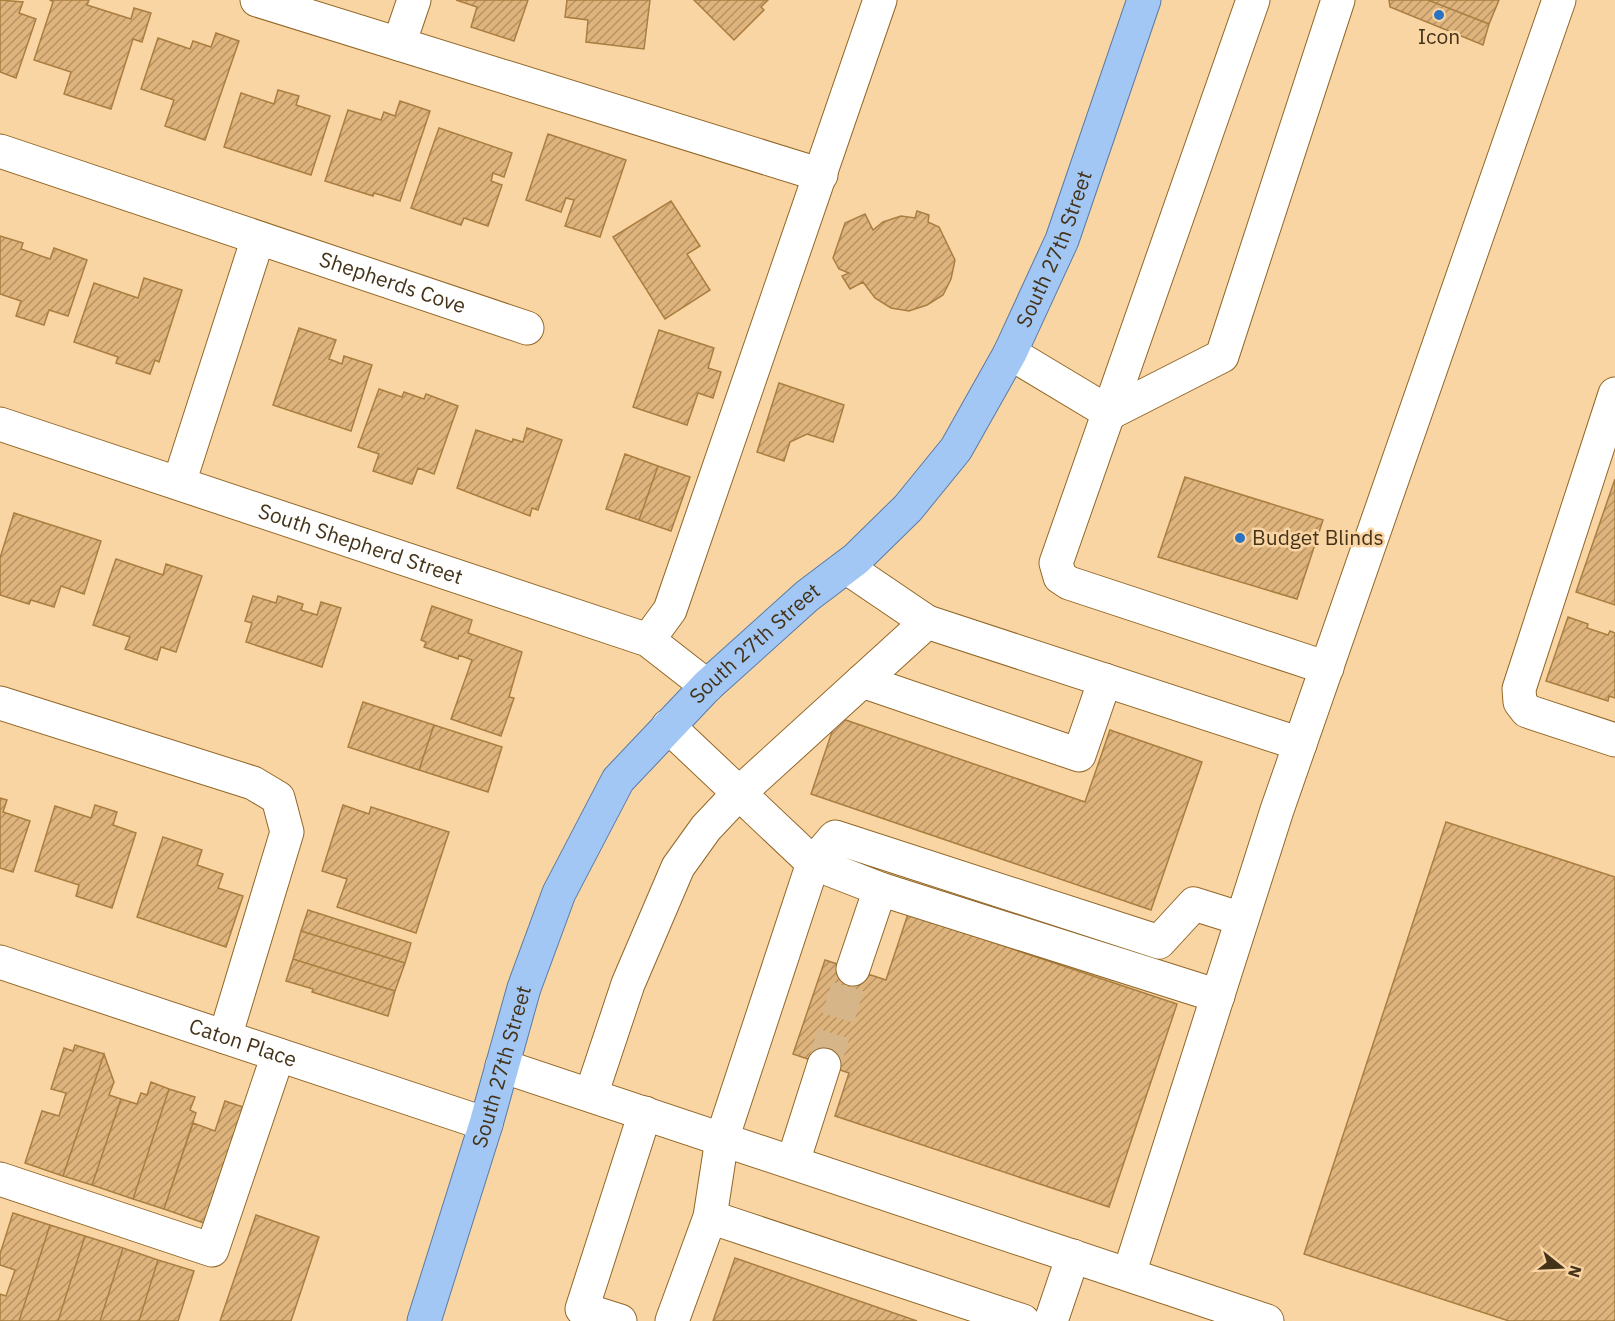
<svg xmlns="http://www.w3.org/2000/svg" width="1615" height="1321" font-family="'IBM Plex Sans',sans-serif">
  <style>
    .building { fill: url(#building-hatch); stroke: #a97e40; stroke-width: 1.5 }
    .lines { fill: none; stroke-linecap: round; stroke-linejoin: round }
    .minor-tunnel { stroke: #d6b588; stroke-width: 33; stroke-dasharray: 33 16; stroke-linecap: butt }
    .minor-casing { stroke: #916727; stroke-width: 35 }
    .major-casing { stroke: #597ba3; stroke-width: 35 }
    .minor { stroke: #fff; stroke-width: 33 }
    .major { stroke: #a2c7f4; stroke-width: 33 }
    .poi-dot { fill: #2c72c3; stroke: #fad5a4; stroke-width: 2 }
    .labels { text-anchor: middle; stroke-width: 5; stroke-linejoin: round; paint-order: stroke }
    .poi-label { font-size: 21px; fill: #453319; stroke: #fad5a4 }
    .street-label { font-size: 21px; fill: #453319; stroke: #fad5a4 }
  </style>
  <defs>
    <pattern id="building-hatch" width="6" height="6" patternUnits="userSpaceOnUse" patternTransform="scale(1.5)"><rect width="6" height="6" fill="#deb47c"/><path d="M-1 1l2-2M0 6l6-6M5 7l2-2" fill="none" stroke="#b69365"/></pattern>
  </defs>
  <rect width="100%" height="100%" fill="#fad5a4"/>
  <!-- building -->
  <path class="building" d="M0,0L23,2L19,13L36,19L16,78L0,72Z
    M50,0H89L87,5L131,19L134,8L151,13L142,42L133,39L111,109L64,94L71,72L34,60L53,2Z
    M456,0H528L514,41L471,27L477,7Z
    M567,0H650L644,49L586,42L588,20L565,17Z
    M694,0H768L761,7L764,10L734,40Z
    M1389,0H1428L1489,24L1483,45L1390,7Z
    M1428,0H1499L1489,24Z
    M216,33L239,41L205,140L165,126L174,100L141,89L158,38L190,49L193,41L211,47Z
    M278,90L299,96L296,105L330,116L311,175L224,147L241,93L274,104Z
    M400,101L430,111L400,201L374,193L373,196L325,181L348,110L381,120L384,112L395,116Z
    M439,128L512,153L504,177L493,173L491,181L502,185L488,226L464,218L461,225L411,208Z
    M548,134L626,160L600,237L565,226L574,200L566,198L561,212L526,200Z
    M671,201L700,246L687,254L710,290L665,319L613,237Z
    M917,211L929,215L928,222L939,227L955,260L951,279L943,295L927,305L909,311L891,308L875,298L863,282L850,289L842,276L849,273L839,269L833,258L845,223L865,214L873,230L883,222L901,216L915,218Z
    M0,236L23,243L21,249L50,259L54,248L87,260L68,316L49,310L44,325L16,316L21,301L0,294Z
    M144,278L182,290L159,362L155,360L150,374L116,363L118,357L74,342L94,283L138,298Z
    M299,328L336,340L329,359L342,364L344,356L372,365L351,431L273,405Z
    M659,330L714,348L708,368L721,372L713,398L698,393L687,425L633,407Z
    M779,383L844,405L833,442L807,434L790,442L784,461L757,452Z
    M379,389L402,397L404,392L424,399L426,394L458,406L434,474L418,468L412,484L373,471L379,454L358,447Z
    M527,428L562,440L538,510L532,508L530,516L457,488L476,430L512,442L513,439L523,442Z
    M625,454L658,466L639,520L606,509Z
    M658,466L690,477L671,531L639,520Z
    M1185,477L1323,520L1297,599L1158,557Z
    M1615,479V605L1576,592Z
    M14,513L101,541L84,594L61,586L54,607L31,600L29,604L0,595V558Z
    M116,559L163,575L166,564L202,576L176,652L161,647L157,660L125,649L130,637L93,625Z
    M253,596L276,603L278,596L303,604L301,610L317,615L321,602L341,608L322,667L246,642L252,623L245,621Z
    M432,606L472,620L468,633L522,652L509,697L514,698L501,736L451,719L472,660L459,655L458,659L424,647L426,642L421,640Z
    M1568,617L1588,624L1587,628L1608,635L1610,631L1615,633V698L1609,696L1608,701L1546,681Z
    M363,702L434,725L419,770L348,747Z
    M837,717L1085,802L1110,730L1202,762L1151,910L811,794Z
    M434,725L502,747L488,792L419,770Z
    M0,798L7,800L3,812L30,821L13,872L0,868Z
    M95,805L117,812L113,825L136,833L112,908L76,896L79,885L35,871L55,806L91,818Z
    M343,805L369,814L371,807L449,832L416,933L337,907L347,879L322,871Z
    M1446,822L1615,877V1321H1509L1304,1254Z
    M163,837L202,850L197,865L223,874L218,888L243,896L226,947L137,917Z
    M308,910L411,943L405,963L301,931Z
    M908,914L1177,1004L1109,1207L835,1116L849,1073L793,1054L825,960L886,980Z
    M301,931L405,963L395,991L293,959Z
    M293,959L395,991L388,1016L312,992L313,989L286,981Z
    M75,1045L104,1054L63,1176L25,1163L42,1111L59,1116L66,1093L51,1089L64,1048L73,1051Z
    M104,1054L114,1082L109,1095L121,1099L92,1185L63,1176Z
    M151,1082L169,1089L133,1199L92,1185L121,1099L137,1104L141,1093L147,1095Z
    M169,1089L195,1097L190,1110L196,1113L164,1209L133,1199Z
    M225,1101L243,1107L204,1223L164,1209L193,1123L215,1131Z
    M13,1213L50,1225L19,1321H0V1294L6,1296L15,1270L0,1265V1254Z
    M256,1215L319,1237L291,1321H220Z
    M50,1225L85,1236L58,1321H19Z
    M85,1236L123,1248L100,1321H58Z
    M123,1248L158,1260L139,1321H100Z
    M735,1258L917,1321H713Z
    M158,1260L194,1271L178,1321H139Z"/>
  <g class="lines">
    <!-- minor-tunnel -->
    <path class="minor-tunnel" d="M824,1065L853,969"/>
    <!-- minor casing -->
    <g class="minor-casing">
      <g id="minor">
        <path d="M257,0L821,175"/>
        <path d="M1253,0L1056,563L1060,577L1069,583L1327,668"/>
        <path d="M399,44L414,0"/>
        <path id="s1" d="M0,151L527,328"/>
        <path d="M1010,353L1110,413L1222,356L1338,0"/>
        <path d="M1615,394L1519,689L1520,702L1527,711L1615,740"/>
        <path id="s2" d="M0,424L648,640L707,686"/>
        <path d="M179,483L258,238"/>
        <path d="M846,567L927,622"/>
        <path d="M648,640L670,610L880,0"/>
        <path d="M862,681L1079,755L1105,680"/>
        <path d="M0,703L253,783L278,798L287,832L225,1037"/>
        <path d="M668,726L813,863L722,1139L710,1217L672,1321"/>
        <path d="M880,889L1218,996"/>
        <path id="s3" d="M0,962L486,1124"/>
        <path d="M853,969L880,889L813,863L835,837L1159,942L1194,904L1242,919"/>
        <path d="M502,1066L1267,1321"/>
        <path d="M591,1095L628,984L678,867L706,828L738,794L927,622L1300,744"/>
        <path d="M793,1162L824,1065"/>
        <path d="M0,1179L212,1250L278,1055"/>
        <path d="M710,1217L1023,1321"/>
        <path d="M1129,1274L1277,810L1559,0"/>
        <path d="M620,1321L582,1309L645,1113"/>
        <path d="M1051,1321L1073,1256"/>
      </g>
    </g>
    <!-- major casing -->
    <g class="major-casing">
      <g id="major">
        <path id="s4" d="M424,1321L486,1124L524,988L559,893L618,780L707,686L807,596L856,559L908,508L956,449L1010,353L1062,240L1144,0"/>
      </g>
    </g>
    <!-- minor -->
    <use href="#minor" class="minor"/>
    <!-- major -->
    <use href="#major" class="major"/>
  </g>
  <!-- markers -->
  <g class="poi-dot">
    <circle cx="1439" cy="15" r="6"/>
    <circle cx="1240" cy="538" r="6"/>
  </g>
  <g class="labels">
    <!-- poi labels -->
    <g class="poi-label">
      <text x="1439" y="44">Icon</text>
      <text x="1252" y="545" text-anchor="start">Budget Blinds</text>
    </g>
    <!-- street labels -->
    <g class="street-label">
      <text dy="7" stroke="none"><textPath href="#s4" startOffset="1274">South 27th Street</textPath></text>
      <text dy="7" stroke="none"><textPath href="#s1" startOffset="414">Shepherds Cove</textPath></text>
      <text dy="7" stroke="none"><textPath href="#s2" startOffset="380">South Shepherd Street</textPath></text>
      <text dy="7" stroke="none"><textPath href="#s4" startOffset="770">South 27th Street</textPath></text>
      <text dy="7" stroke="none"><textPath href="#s3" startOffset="256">Caton Place</textPath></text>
      <text dy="7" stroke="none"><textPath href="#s4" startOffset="266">South 27th Street</textPath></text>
    </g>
  </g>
  <!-- north arrow -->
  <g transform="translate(1561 1267) rotate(108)" stroke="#fad5a4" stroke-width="4.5" paint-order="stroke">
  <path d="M0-4.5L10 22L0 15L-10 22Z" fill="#453319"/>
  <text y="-9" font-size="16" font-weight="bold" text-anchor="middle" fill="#453319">N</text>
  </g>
</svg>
